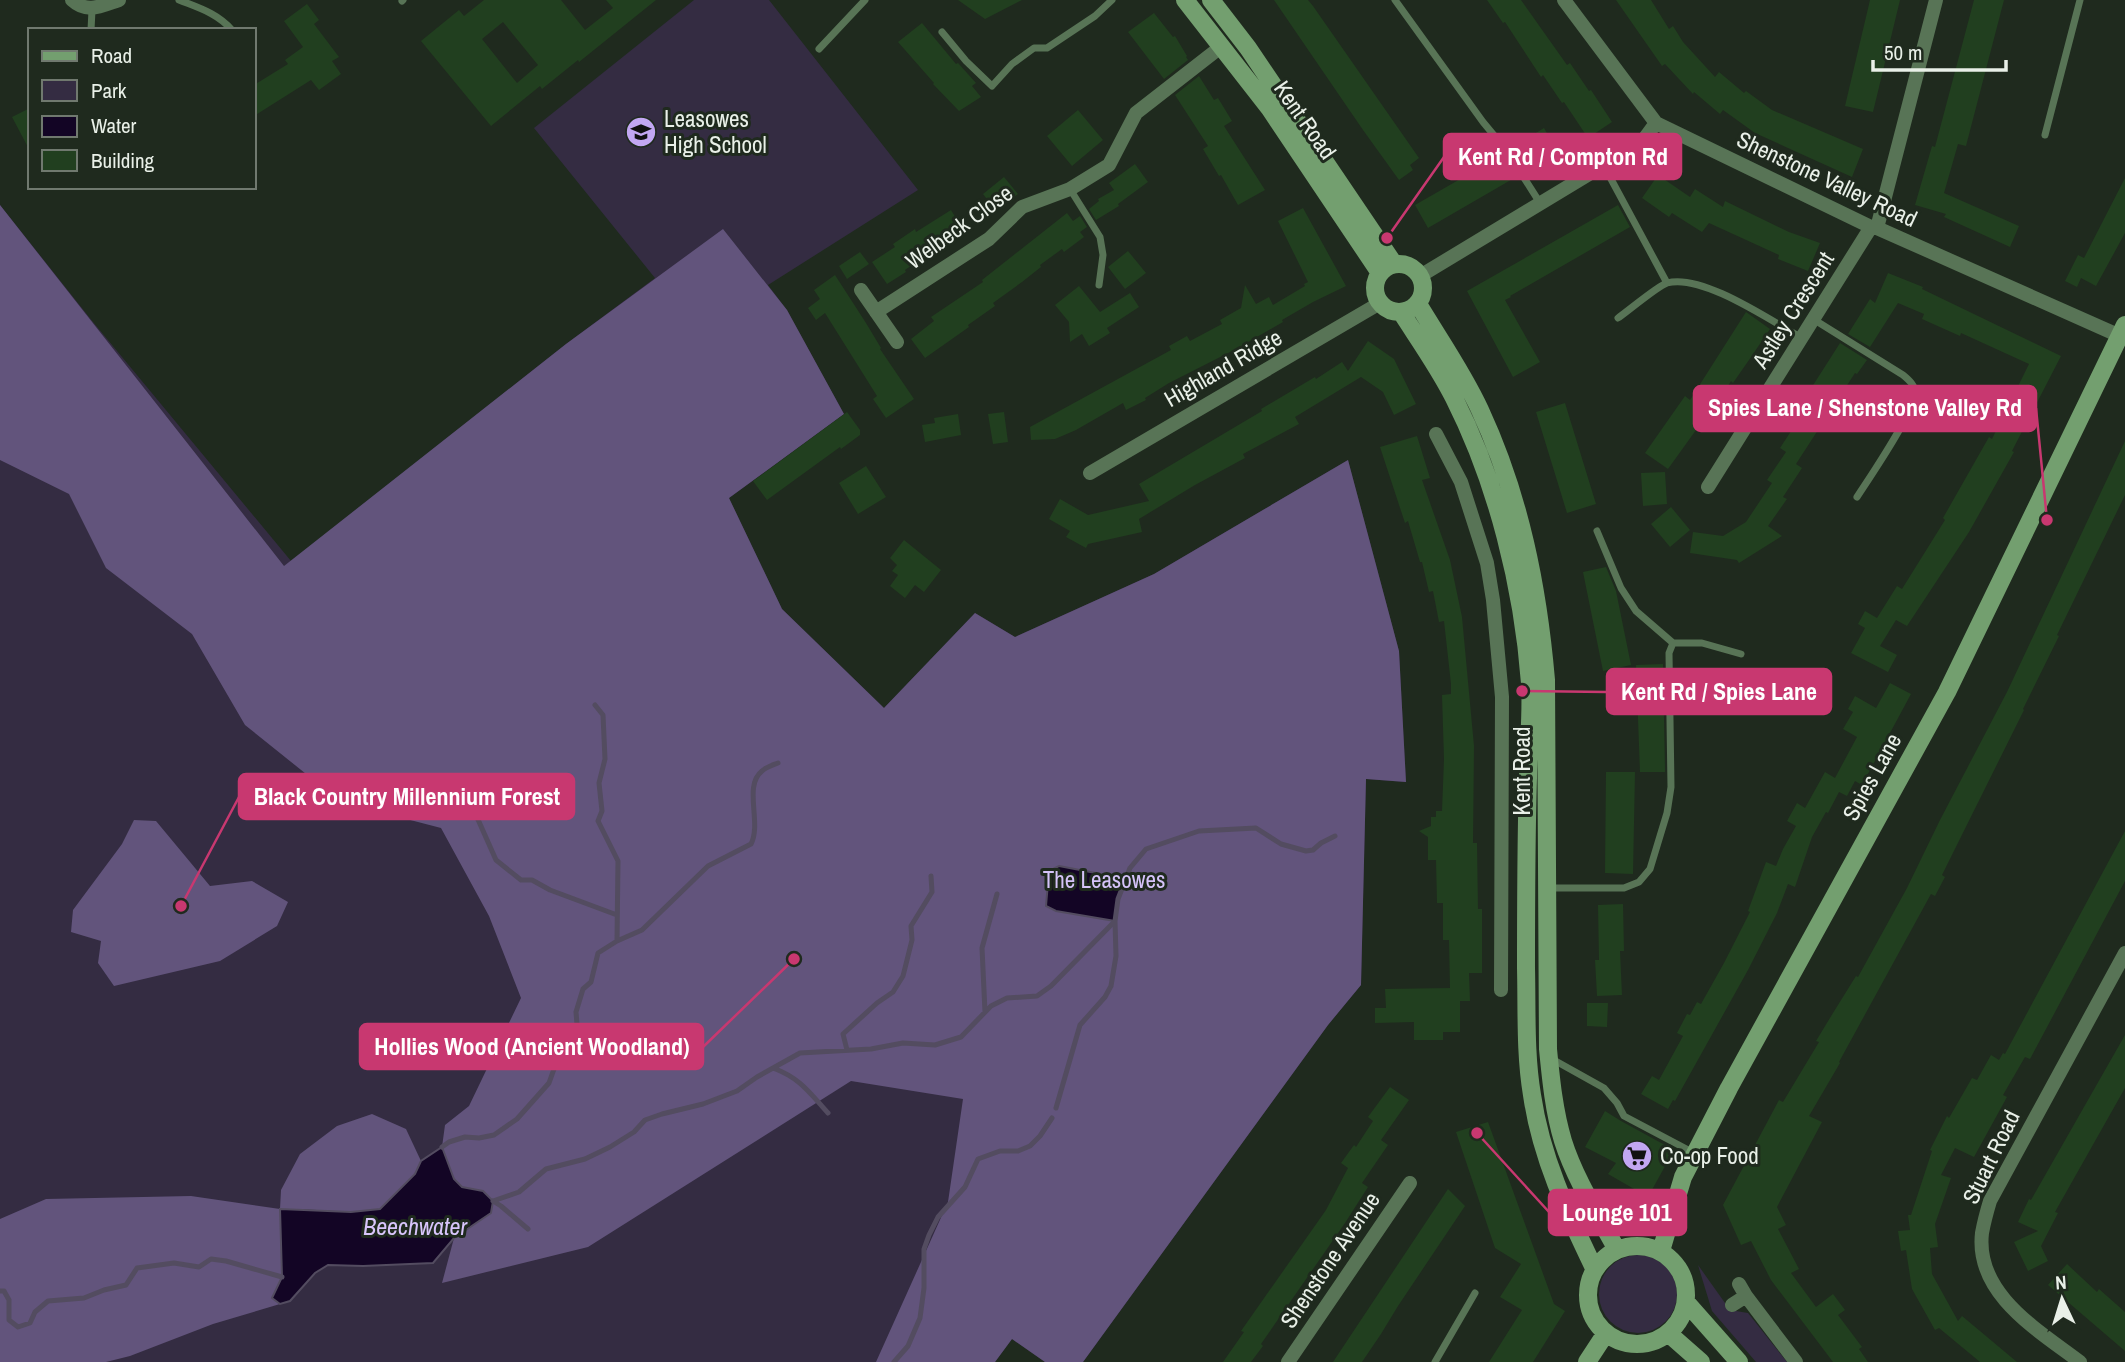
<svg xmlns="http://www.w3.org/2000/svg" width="2125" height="1362" font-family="'Archivo Narrow',sans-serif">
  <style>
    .green { fill: #342c42 }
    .forest { fill: #62547c; fill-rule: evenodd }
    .water { fill: #130525; stroke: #534c60; stroke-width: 2 }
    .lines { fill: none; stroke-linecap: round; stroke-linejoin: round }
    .stream { stroke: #534c60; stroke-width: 5 }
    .building { fill: #213f1f; fill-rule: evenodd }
    .lane { stroke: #587456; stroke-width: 7 }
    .street { stroke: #587456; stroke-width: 14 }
    .secondary { stroke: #739f6f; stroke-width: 18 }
    .labels { text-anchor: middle; stroke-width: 6; stroke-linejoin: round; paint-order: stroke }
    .poi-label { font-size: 23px; fill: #e9f0e8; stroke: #1f2a1e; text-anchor: start }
    .street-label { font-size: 23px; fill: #e9f0e8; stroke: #1f2a1e }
    .park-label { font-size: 23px; fill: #d5c3f9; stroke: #1f2a1e }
    .water-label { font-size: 24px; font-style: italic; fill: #d8c5fb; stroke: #1f2a1e }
    .leader { fill: none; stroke: #c83870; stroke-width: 2.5 }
    .callout-dot { fill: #c83870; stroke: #1f2a1e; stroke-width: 2.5 }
    .callout { fill: #c83870; stroke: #c83870; stroke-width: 2.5 }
    .callout-label { font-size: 24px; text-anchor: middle; font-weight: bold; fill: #fff }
  </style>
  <rect width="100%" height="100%" fill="#1f2a1e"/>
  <!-- green -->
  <path class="green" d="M694,0H769L918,190L768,285L787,310L844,414L729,498L782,609L884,708L975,613L1015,637L1154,574L1348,460L1399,651L1406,782L1366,779L1361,985L1328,1025L1083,1362H1045L1012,1339L995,1362H0V205L93,322L291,561L566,344L655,278L534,128Z
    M1599 1294a39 39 0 1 1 78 0a39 39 0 1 1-78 0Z
    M1698,1265L1730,1310L1748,1313L1787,1362H1756L1712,1311Z"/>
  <!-- forest -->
  <path class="forest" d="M0,205L284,566L566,344L723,229L787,310L844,414L729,498L782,609L884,708L975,613L1015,637L1154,574L1348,460L1399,651L1406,782L1366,779L1361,985L1328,1025L1083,1362H1045L1012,1339L995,1362H876L948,1202L963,1099L851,1081L588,1247L442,1283L454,1238L491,1213L483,1191L462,1187L453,1179L442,1147L445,1125L469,1106L521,998L489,916L441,828L341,802L245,725L192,634L106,568L69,494L0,460ZM1059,866L1124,881L1118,899L1115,920L1056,911L1046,906Z
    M134,820L156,821L210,886L252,881L288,902L277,926L220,961L114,986L98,963L101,941L71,932L73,910L122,844Z
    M372,1114L406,1129L421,1161L415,1174L380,1209L351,1212L299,1209L280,1210L282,1277L272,1298L280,1304L213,1324L130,1356L106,1362H0V1219L46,1199L191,1196L280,1209L281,1190L300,1154L337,1126Z"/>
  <!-- water -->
  <path class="water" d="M1059,866L1111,876L1125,881L1118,899L1115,921L1056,911L1046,906L1049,871Z
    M442,1147L454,1179L462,1187L483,1191L493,1201L491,1213L454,1238L433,1263L363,1266L328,1265L315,1273L290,1301L280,1304L272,1298L282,1277L280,1209L351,1212L380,1209L415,1174L421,1161Z"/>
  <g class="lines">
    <!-- stream -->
    <path class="stream" d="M472,799L476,815L496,860L521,880H532L550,890L617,915
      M617,941L642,930L708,866L751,844C762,823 743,786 762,771C766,767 773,765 778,763
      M985,1012L982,948L997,894
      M847,1050L843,1034L877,1003L893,992L903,976L912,940L911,926L932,892L931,876
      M773,1068C800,1078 809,1092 828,1113
      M1056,1108L1080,1025L1105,997L1111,986L1116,956L1115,921
      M442,1147L449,1142L465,1137L479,1138L494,1135L517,1119L549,1083L559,1055L577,1024L576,1012L583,989L591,982L598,953L617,941L618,861L598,821L602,811L599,783L605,759L603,715L595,705
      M493,1201L519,1192L546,1169L585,1159L610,1147L634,1132L645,1120L662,1114L703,1104L737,1091L757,1077L800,1053L871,1049L903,1043L935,1045L961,1037L991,1006L1007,998L1037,996L1051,986L1115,921L1118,899L1130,868L1146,849L1199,831L1256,828L1281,844L1306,851L1313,850L1321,843L1335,836
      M493,1201L501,1206L528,1229
      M0,1291H4L9,1300V1320L18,1327L30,1323L35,1312L48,1301L84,1298L104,1290L126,1285L137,1268L174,1263L199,1267L211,1259L226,1261L282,1277
      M894,1362L908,1346L920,1318L924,1288V1249L929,1235L938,1217L965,1187L978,1159L1000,1151H1018L1030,1146L1040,1136L1052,1118"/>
  </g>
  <!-- building -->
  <path class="building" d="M484,0H561L585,30L613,8L606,0H656L579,62L578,60L542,89L540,86L491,126L421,41L459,10L464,16ZM503,22L538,65L517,83L482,39Z
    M958,0H1022L985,19Z
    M1274,0H1308L1313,6L1419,158L1410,165L1413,170L1399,180L1363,130Z
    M1487,0H1521L1567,65L1570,63L1589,91L1591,90L1612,122L1588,138L1564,102L1562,103L1543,75L1541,77L1505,22L1503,23Z
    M1616,0H1651L1669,29L1673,26L1683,42L1715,77L1719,72L1744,93L1746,91L1772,110L1863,149L1852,177L1755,133L1723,110L1720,114L1694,92L1693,94L1665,64L1662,66Z
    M1870,0H1900L1873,112L1845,106Z
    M1974,0H2004L1966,146L1958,144L1944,193L2019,226L2010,247L1944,217L1946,214L1915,205L1932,146L1935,147Z
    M307,4L319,20L314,24L339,57L332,61L341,74L319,90L311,80L254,116V85L288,64L285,60L303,47L284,21Z
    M1154,13L1173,37L1175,36L1187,56L1186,57L1188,60L1164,79L1128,32Z
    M922,23L956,64L958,63L976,83L972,86L981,97L959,111L933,84L934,83L898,42Z
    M1199,76L1214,100L1218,98L1232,121L1224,126L1265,190L1238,205L1221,175L1219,176L1203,149L1208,146L1175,95Z
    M30,108V151L12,117Z
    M1078,110L1103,140L1072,166L1047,136Z
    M1544,128L1558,152L1527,171L1513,147Z
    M1502,155L1516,177L1428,228L1415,205Z
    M1135,164L1148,182L1118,204L1119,206L1096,220L1089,209L1099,201L1098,199L1114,190L1109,183Z
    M1658,175L1690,197L1695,189L1723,207L1725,201L1789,232L1820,243L1808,271L1778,259L1779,255L1709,223L1702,232L1672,213L1669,217L1642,198Z
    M1004,177L1018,194L996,211L983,194Z
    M2125,178V233L2096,286L2081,278L2077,287L2065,281L2078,255L2084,258Z
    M1618,205L1630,227L1510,296L1511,297L1505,300L1540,362L1513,377L1467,291Z
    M1303,208L1346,286L1313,302L1282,320L1283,322L1236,349L1169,383L1145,398L1146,400L1126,410L1123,403L1076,430L1055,439L1031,440L1030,427L1171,350L1169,346L1187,336L1190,341L1222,324L1220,320L1241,308L1245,285L1256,304L1269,297L1273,305L1305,286L1304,284L1308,282L1278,221Z
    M951,210L962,228L945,240L946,242L905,270L906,272L887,284L872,262L895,247L893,244L915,229L916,232Z
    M1067,213L1073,221L1080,216L1087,227L1080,232L1084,237L1064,252L1062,249L1040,265L1041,267L1022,282L993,303L995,306L968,325L969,327L925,358L911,339L934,321L931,317L983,282L982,280Z
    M1128,251L1146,273L1125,289L1108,267Z
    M860,252L869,264L847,279L839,266Z
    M1888,273L1923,287L1922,289L2061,356L2012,451L2014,452L1969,532L1907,626L1896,620L1880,646L1897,655L1888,672L1851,653L1865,628L1858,624L1865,611L1877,618L1897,586L1902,589L1945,520L1943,518L1989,437L1992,439L2029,364L1961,333L1960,336L1922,319L1924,314L1898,303L1870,347L1848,334L1870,299L1875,303Z
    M835,275L866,323L881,348L880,349L914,399L886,418L873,399L877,396L825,313L816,320L808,308L820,299L814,290Z
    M1079,286L1100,312L1130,293L1139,307L1107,328L1110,333L1089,346L1082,334L1070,342L1069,322L1055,305Z
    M1746,312L1770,329L1749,360L1733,383L1731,381L1716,406L1714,405L1668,469L1645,453L1685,396L1690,400Z
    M1368,341L1394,359L1416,404L1394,415L1383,392L1361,377L1295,417L1299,424L1243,454L1245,458L1195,485L1139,519L1142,532L1088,544L1086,548L1066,537L1070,531L1049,519L1060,499L1088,515L1149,501L1139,484L1262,411L1261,409L1315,377L1316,379L1342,362L1348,371Z
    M1840,343L1867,360L1857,374L1855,373L1796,464L1802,468L1783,497L1787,499L1768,526L1782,536L1739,563L1737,560L1690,553L1693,532L1723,536L1746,522L1772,483L1767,480L1786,452L1780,448L1799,419L1794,415Z
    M1565,403L1596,504L1567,513L1536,412Z
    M847,412L860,430V435L841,449L840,447L767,500L753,481Z
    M1004,412L1008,442L993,444L988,414Z
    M958,414L961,435L925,442L922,425L935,423L934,418Z
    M1417,436L1430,478L1422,480L1450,560L1462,617L1474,746L1473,843H1477L1478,909H1482V973H1469L1470,1001H1460V1032H1443V1040H1414V1022L1375,1023V1008H1386L1385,989L1450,988L1449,940H1443V903H1437L1436,860H1428V837L1419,831L1431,826V817H1436V811H1442L1444,759L1442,695L1451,694V684L1444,621L1439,622L1433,591L1429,592L1422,562H1420L1408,521L1405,523L1380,447Z
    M2125,441V495L2057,635L2059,636L2023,709L2024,710L1942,875L1945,877L1935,896L1931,894L1839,1062L1840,1063L1809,1116L1822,1122L1777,1207L1786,1225L1778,1229L1799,1269L1791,1273L1816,1307L1833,1294L1845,1310L1838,1315L1862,1347L1859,1349L1868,1362H1833L1771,1280L1751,1241L1741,1245L1723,1205L1779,1100L1783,1102L1819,1042L1816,1041L1833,1013L1856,976L1858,977L1907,888L1940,820L2007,692Z
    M866,466L886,497L858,514L839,483Z
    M1665,472L1667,504L1643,506L1641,473Z
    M1671,507L1690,530L1670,547L1651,524Z
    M904,540L941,570L924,592L915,585L905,598L890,586L898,575L892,571L897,565L890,558Z
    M1606,567L1616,591L1631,665L1603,671L1583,572Z
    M1663,664L1665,772H1640L1636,665Z
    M1890,683L1911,694L1862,785L1855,781L1847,796L1839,792L1828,813L1826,812L1812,837L1795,887L1788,884L1777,913L1748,970L1675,1101L1673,1100L1668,1109L1641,1094L1652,1076L1659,1080L1683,1036L1677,1033L1687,1014L1690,1015L1697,1002L1701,1004L1724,963L1750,912L1748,911L1766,862L1776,866L1783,849L1796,826L1787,821L1797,803L1805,808L1825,772L1835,778L1857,737L1843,729L1853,712L1848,709L1855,696L1876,708Z
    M1606,772H1635L1633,874L1605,873Z
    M2125,831V881L2030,1059L2025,1057L2003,1095L2007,1097L1974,1157L1955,1148L1941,1175L1951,1178L1935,1224L1938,1247L1930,1248L1932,1274L1958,1321L1962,1316L2017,1362H1980L1939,1328L1935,1330L1912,1289L1906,1250L1901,1251L1898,1231L1910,1230L1908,1215H1911L1932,1151L1930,1150L1947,1116L1949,1118L1972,1078L1977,1080L1991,1055L1999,1060L2003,1053L2005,1054Z
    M1623,904L1624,951H1620L1622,995L1597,996L1595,960H1599L1598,905Z
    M1587,1003H1608L1607,1027L1587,1026Z
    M2125,1035V1088L2055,1212L2058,1213L2041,1246L2048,1261L2028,1271L2014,1242L2038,1231L2018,1222L2029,1199L2031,1200Z
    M1390,1087L1409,1100L1381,1140L1388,1145L1362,1183L1368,1187L1345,1223L1261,1344L1263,1346L1251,1362H1223L1244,1332L1241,1331L1326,1210L1348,1168L1341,1163L1354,1145L1356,1147L1373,1121L1368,1117Z
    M1605,1111L1621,1121L1674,1150L1648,1197L1608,1174L1616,1163L1585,1147Z
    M1488,1122L1554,1304L1565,1311L1533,1362H1489L1522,1310L1500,1297L1521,1264L1495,1248L1456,1132Z
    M1448,1189L1465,1206L1398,1306L1381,1334L1362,1362H1333Z
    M2067,1264L2097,1292L2099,1289L2125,1312V1351L2048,1285Z"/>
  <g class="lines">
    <!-- lane -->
    <path class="lane" d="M179,0C199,8 217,13 232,30
      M1395,0L1483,122L1507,151L1540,203
      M402,1L403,0
      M91,30L92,10
      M942,32L966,61L992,86L1012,64L1034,48H1047L1095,16L1112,0
      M819,49L865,0
      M2045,135L2080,0
      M1604,166L1667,283
      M1070,189L1100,237L1103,255L1099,285
      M1618,318C1628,311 1659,285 1667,283C1702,273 1771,321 1802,338
      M1813,319L1903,375C1909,380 1915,385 1915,393C1914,413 1870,477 1857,497
      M1597,531L1621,588L1636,611L1673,643
      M1547,888H1624L1639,882L1650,869L1667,813L1671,787L1669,653L1673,643H1702L1741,654
      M1552,1059L1604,1088L1617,1103L1624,1116L1694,1153
      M1435,1362L1475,1293"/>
    <!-- street -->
    <path class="street" d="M72,0C87,14 101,6 119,0
      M1564,0L1656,123L1871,227L1877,228L2120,336
      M1877,228L1936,0
      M1420,276L1642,142L1656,123
      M861,290L897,342
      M876,312L989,239L1022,207L1070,189L1109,165L1136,113L1222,46
      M1436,434L1461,482L1487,563L1493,600L1502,697L1501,990
      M1090,473L1380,303
      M1708,487L1871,227
      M1739,1284L1746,1296L1796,1362
      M1732,1305L1746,1296
      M1288,1362L1410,1183
      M2080,1362C2038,1330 1975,1294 1982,1233C1984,1222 1987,1211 1990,1201L2125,953"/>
    <!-- secondary -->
    <path class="secondary" d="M1185,0L1270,109L1380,273
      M1211,0L1248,48L1394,264
      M1375 288a24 24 0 1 1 48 0a24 24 0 1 1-48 0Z
      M1418,304C1439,339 1463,373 1480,410C1520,496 1538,587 1546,680L1548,1049C1551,1080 1554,1111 1563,1141C1575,1179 1598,1215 1617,1250
      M1401,312C1419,340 1439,368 1454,398C1497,483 1523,587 1530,683C1532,714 1528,746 1528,778C1526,841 1526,905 1526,968C1527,1011 1525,1053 1532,1095C1541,1157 1567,1212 1594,1268
      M1588 1295a49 49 0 1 1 98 0a49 49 0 1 1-98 0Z
      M1661,1251L1683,1177L1729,1088L1947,692L2125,325
      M1686,1302L1739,1362
      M1668,1333L1701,1362
      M1587,1362L1606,1333"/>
  </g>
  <!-- icons -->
  <defs>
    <g id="school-disc" transform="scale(1.575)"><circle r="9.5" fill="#c2a7f2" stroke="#1f2a1e"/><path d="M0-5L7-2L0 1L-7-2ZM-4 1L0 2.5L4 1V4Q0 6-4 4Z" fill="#111"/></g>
    <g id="supermarket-disc" transform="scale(1.575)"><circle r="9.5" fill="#c2a7f2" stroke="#1f2a1e"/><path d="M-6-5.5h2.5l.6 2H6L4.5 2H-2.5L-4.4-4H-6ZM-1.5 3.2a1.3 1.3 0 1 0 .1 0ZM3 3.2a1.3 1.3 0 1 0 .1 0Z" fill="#111"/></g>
  </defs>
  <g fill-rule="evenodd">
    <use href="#school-disc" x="641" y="132"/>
    <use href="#supermarket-disc" x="1637" y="1156"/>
  </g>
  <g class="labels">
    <!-- poi labels -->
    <g class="poi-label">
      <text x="664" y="127">Leasowes<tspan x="664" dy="26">High School</tspan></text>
      <text x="1660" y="1164">Co-op Food</text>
    </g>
    <!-- street labels -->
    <g class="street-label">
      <text transform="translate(1305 120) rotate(55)" y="8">Kent Road</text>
      <text transform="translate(1827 179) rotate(25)" y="8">Shenstone Valley Road</text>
      <text transform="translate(959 227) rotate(-36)" y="8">Welbeck Close</text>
      <text transform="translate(1793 310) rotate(-58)" y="8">Astley Crescent</text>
      <text transform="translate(1223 368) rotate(-30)" y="8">Highland Ridge</text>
      <text transform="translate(1522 771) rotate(-90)" y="8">Kent Road</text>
      <text transform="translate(1872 777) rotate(-61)" y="8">Spies Lane</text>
      <text transform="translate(1991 1157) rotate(-64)" y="8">Stuart Road</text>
      <text transform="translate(1330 1260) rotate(-56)" y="8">Shenstone Avenue</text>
    </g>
    <!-- park labels -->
    <g class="park-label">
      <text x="1104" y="888">The Leasowes</text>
    </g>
    <!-- water labels -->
    <g class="water-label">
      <text x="415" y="1235">Beechwater</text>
    </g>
  </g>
  <!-- callouts -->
  <path class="leader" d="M1387 238L1444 157M2047 520L2036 408M1522 691L1607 692M181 906L239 797M794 959L703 1047M1477 1133L1549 1212"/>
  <g class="callout-dot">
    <circle cx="1387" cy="238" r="7"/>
    <circle cx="2047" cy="520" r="7"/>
    <circle cx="1522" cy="691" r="7"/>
    <circle cx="181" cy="906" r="7"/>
    <circle cx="794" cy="959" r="7"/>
    <circle cx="1477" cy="1133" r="7"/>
  </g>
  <g class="callout">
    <rect x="1444" y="134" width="237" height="45" rx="7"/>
    <rect x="1694" y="386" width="342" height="45" rx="7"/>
    <rect x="1607" y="669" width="224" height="45" rx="7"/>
    <rect x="239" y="774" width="335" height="45" rx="7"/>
    <rect x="360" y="1024" width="343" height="45" rx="7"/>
    <rect x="1549" y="1190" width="137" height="45" rx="7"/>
  </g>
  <g class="callout-label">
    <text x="1563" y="165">Kent Rd / Compton Rd</text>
    <text x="1865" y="416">Spies Lane / Shenstone Valley Rd</text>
    <text x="1719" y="700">Kent Rd / Spies Lane</text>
    <text x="407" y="805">Black Country Millennium Forest</text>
    <text x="532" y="1055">Hollies Wood (Ancient Woodland)</text>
    <text x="1617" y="1221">Lounge 101</text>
  </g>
  <!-- legend -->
  <rect x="28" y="28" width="228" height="161" fill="#1f2a1e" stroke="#70796f" stroke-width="2"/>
  <rect x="42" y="51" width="35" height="10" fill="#739f6f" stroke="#70796f" stroke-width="2"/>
  <text x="91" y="63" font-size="21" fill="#e9f0e8">Road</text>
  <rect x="42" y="80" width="35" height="21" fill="#342c42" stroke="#70796f" stroke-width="2"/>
  <text x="91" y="98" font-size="21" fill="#e9f0e8">Park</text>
  <rect x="42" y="116" width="35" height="21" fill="#130525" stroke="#70796f" stroke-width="2"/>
  <text x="91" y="133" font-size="21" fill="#e9f0e8">Water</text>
  <rect x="42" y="150" width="35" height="21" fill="#213f1f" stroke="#70796f" stroke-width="2"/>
  <text x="91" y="168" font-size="21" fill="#e9f0e8">Building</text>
  <!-- north arrow -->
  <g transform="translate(2062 1299) rotate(356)" stroke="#1f2a1e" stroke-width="5" paint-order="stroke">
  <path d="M0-5L12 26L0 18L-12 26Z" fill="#e9f0e8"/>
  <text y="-10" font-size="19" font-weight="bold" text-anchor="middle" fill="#e9f0e8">N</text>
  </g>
  <!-- scale -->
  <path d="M1873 60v10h133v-10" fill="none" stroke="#e9f0e8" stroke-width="3.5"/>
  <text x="1884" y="60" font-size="21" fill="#e9f0e8" stroke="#1f2a1e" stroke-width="5" paint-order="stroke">50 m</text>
</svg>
